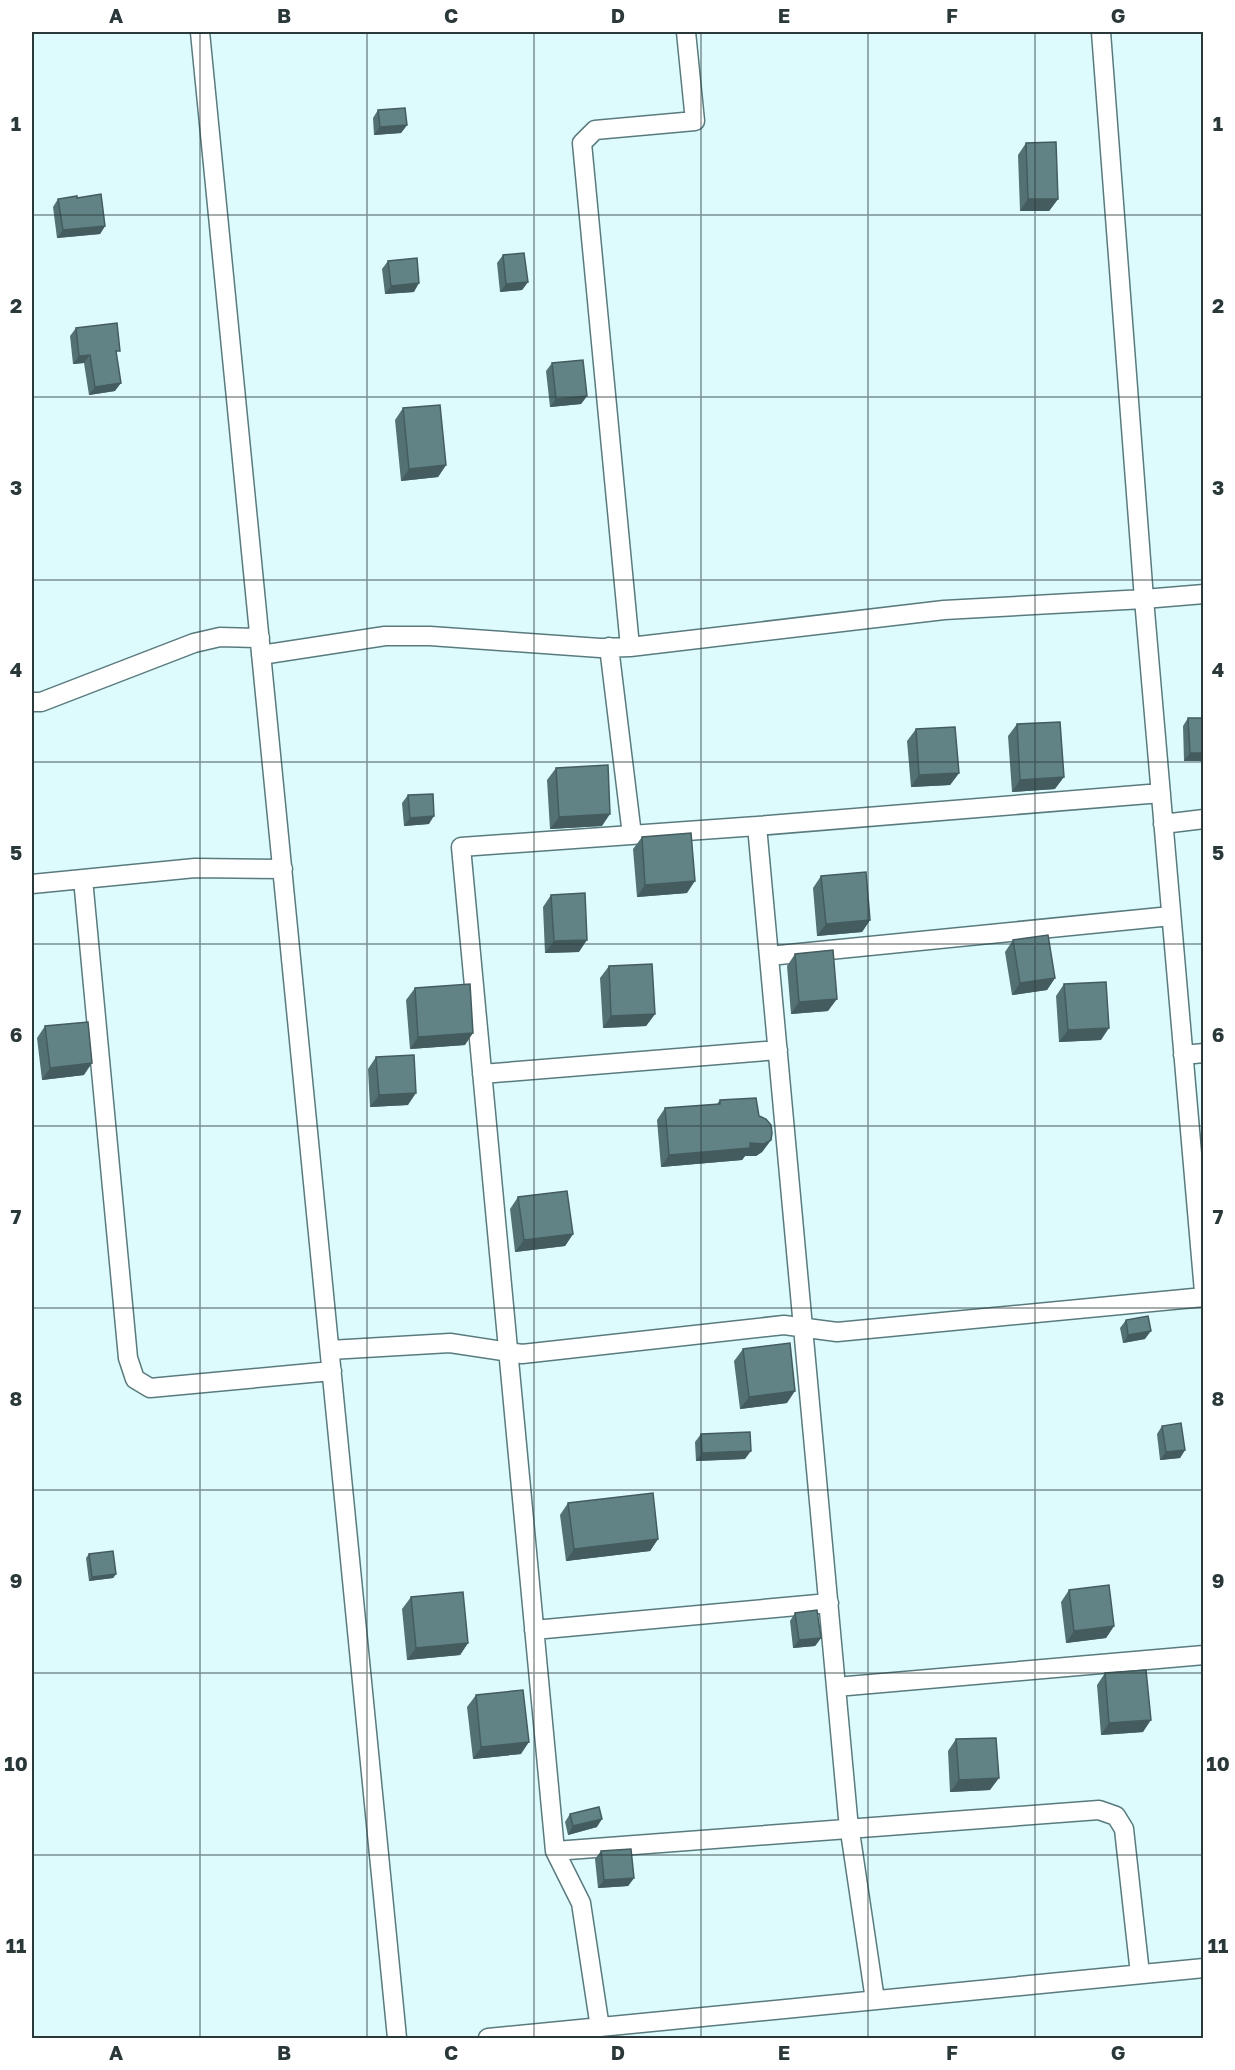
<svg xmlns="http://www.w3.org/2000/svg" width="1235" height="2070" font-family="'Golos Text',sans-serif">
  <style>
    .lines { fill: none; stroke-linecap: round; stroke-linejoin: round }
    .minor-casing { stroke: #597b7e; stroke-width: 21 }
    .minor { stroke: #fff; stroke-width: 18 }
    .wall { fill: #537173 }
    .shaded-wall { fill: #445c5e }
    .building { fill: #618386; stroke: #445c5e; stroke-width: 1.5 }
    .grid { fill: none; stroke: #2a3839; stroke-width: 1.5; stroke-opacity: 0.55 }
    .neatline { fill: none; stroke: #2a3839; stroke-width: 2 }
    .grid-label { font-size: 20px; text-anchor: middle; font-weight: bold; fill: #2a3839 }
  </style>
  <rect width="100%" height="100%" fill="#ddfafd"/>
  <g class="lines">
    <!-- minor casing -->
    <g class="minor-casing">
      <path id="minor" d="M200,32L397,2038
        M1101,32L1144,599L1204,1292
        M609,647L632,835
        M630,647L582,143L595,130L695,121L686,32
        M261,655L385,636H430L600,648L630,647L944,610L1144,599L1204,594
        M32,702H41L194,643L220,637L260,638
        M1163,824L1204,819
        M757,826L848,1818L875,2000
        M83,879L128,1358L135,1379L150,1388L332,1371
        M32,884L195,868L283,869
        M769,956L1171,916
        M1183,1055L1204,1053
        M482,1074L778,1050
        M330,1350L450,1343L522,1354L784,1325L837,1332L1204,1297
        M534,1630L829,1603
        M836,1687L1204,1655
        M555,1851L1099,1810L1116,1816L1124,1829L1140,1974
        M600,2028L581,1903L555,1851L461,847L757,826L1161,793
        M488,2038L1204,1968"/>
    </g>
    <!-- minor -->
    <use href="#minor" class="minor"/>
  </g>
  <!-- wall -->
  <path class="wall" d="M378,110L407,125L401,133L374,135L373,118Z
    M1026,143L1058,199L1049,211H1020L1018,155Z
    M77,198L105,226L100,234L57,238L53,207L58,199Z
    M503,255L528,282L522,290L500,292L497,263Z
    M388,261L414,292L385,294L382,269Z
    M76,328L117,356L115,391L89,395L84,363L73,364L70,336Z
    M552,363L587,396L581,404L550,407L546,371Z
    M403,408L446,465L438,477L401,481L395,420Z
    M1188,718L1203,761H1184L1183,726Z
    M1017,724L1055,789L1012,792L1008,736Z
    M916,729L959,773L950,785L911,787L907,741Z
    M556,768L602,826L550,829L547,780Z
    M408,795L429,824L404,826L402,803Z
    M642,837L687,893L637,897L633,849Z
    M821,876L870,920L862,932L817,936L813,888Z
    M551,895L579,952L545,953L543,907Z
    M1013,940L1055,978L1047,990L1012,995L1005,952Z
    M795,954L828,1011L791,1014L787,966Z
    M609,966L655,1014L646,1026L603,1028L600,978Z
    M1064,984L1101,1040L1059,1042L1056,996Z
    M415,988L465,1045L410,1049L406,1000Z
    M45,1026L84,1075L42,1080L37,1038Z
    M376,1057L408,1105L370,1107L368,1069Z
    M720,1100L759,1116L771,1140L762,1152L756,1156H745L742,1160L661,1167L657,1120L665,1108L717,1104Z
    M518,1197L573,1234L565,1246L515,1252L510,1209Z
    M1126,1320L1145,1339L1123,1343L1120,1328Z
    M743,1349L787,1403L740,1409L734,1361Z
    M1162,1426L1185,1450L1180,1458L1160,1460L1157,1434Z
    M701,1434L745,1459L696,1461L695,1442Z
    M568,1503L658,1539L650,1551L566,1561L560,1515Z
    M89,1554L116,1574L113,1578L89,1581L86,1558Z
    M1069,1590L1114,1626L1106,1638L1066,1643L1061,1602Z
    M411,1597L468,1643L460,1655L407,1660L402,1609Z
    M795,1613L821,1638L815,1646L793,1648L790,1621Z
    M1105,1673L1143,1732L1101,1735L1097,1685Z
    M476,1695L521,1754L473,1759L467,1707Z
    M956,1739L990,1790L950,1792L948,1751Z
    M570,1814L597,1827L568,1835L565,1822Z
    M601,1851L634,1878L628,1886L598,1888L595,1859Z"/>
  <!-- shaded-wall -->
  <path class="shaded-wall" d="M407,125L401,133L374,135L380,127Z
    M1028,199H1058L1049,211H1020Z
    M105,226L100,234L57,238L63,230Z
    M528,282L522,290L500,292L506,284Z
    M419,283L414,292L385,294L391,286Z
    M90,355L84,363L73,364L79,356Z
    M121,383L115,391L89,395L95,387Z
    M587,396L581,404L550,407L556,399Z
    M446,465L438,477L401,481L409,469Z
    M1190,753H1203V761H1184Z
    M959,773L950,785L911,787L919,775Z
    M1064,777L1055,789L1012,792L1020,780Z
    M610,814L602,826L550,829L559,817Z
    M434,816L429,824L404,826L410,818Z
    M695,881L687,893L637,897L645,885Z
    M870,920L862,932L817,936L826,924Z
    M587,940L579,952L545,953L554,941Z
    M1055,978L1047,990L1012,995L1020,983Z
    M837,999L828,1011L791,1014L799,1002Z
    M655,1014L646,1026L603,1028L611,1016Z
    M1109,1028L1101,1040L1059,1042L1068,1030Z
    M473,1033L465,1045L410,1049L418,1037Z
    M92,1063L84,1075L42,1080L50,1068Z
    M416,1093L408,1105L370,1107L379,1095Z
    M771,1140L762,1152L756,1156H745L742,1160L661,1167L669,1155Z
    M573,1234L565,1246L515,1252L524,1240Z
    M1151,1331L1145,1339L1123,1343L1128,1335Z
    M795,1391L787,1403L740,1409L749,1397Z
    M1185,1450L1180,1458L1160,1460L1166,1452Z
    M751,1451L745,1459L696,1461L702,1453Z
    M658,1539L650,1551L566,1561L574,1549Z
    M116,1574L113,1578L89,1581L92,1577Z
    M1114,1626L1106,1638L1066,1643L1074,1631Z
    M821,1638L815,1646L793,1648L799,1640Z
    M468,1643L460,1655L407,1660L416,1648Z
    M1151,1720L1143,1732L1101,1735L1109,1723Z
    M529,1742L521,1754L473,1759L481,1747Z
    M999,1778L990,1790L950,1792L959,1780Z
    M602,1819L597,1827L568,1835L573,1826Z
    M634,1878L628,1886L598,1888L604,1880Z"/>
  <!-- building -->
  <path class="building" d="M405,108L407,125L380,127L378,110Z
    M1056,142L1058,199H1028L1026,143Z
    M101,194L105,226L63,230L58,199L77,196V198Z
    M524,253L528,282L506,284L503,255Z
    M417,258L419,283L391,286L388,261Z
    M117,323L120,351H116L121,383L95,387L90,355L79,356L76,328Z
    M583,360L587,396L556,399L552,363Z
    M440,405L446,465L409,469L403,408Z
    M1188,718H1203V753H1190Z
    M1060,722L1064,777L1020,780L1017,724Z
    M955,727L959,773L919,775L916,729Z
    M608,765L610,814L559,817L556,768Z
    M433,794L434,816L410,818L408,795Z
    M691,833L695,881L645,885L642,837Z
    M866,872L870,920L826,924L821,876Z
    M585,893L587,940L554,941L551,895Z
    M1048,935L1055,978L1020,983L1013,940Z
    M833,950L837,999L799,1002L795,954Z
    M652,964L655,1014L611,1016L609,966Z
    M1106,982L1109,1028L1068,1030L1064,984Z
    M470,984L473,1033L418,1037L415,988Z
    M88,1022L92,1063L50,1068L45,1026Z
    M414,1055L416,1093L379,1095L376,1057Z
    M756,1098L759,1116L766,1119L771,1125L772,1133L771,1140L764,1144L750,1143V1148L669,1155L665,1108L720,1104V1100Z
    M567,1191L573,1234L524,1240L518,1197Z
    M1148,1316L1151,1331L1128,1335L1126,1320Z
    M790,1343L795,1391L749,1397L743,1349Z
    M1181,1423L1185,1450L1166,1452L1162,1426Z
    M750,1432L751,1451L702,1453L701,1434Z
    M653,1493L658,1539L574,1549L568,1503Z
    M113,1551L116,1574L92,1577L89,1554Z
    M1109,1585L1114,1626L1074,1631L1069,1590Z
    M463,1592L468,1643L416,1648L411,1597Z
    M817,1610L821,1638L799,1640L795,1613Z
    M1146,1670L1151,1720L1109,1723L1105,1673Z
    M523,1690L529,1742L481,1747L476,1695Z
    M996,1738L999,1778L959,1780L956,1739Z
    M599,1807L602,1819L573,1826L570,1814Z
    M631,1849L634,1878L604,1880L601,1851Z"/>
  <!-- grid -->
  <path class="grid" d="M200,32V2038M367,32V2038M534,32V2038M701,32V2038M868,32V2038M1035,32V2038M32,215H1204M32,397H1204M32,580H1204M32,762H1204M32,944H1204M32,1126H1204M32,1308H1204M32,1490H1204M32,1673H1204M32,1855H1204"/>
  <!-- border -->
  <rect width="1235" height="2070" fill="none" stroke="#ffffff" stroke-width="66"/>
  <rect x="33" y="33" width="1169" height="2004" class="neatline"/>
  <g class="grid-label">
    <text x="116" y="23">A</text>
    <text x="284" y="23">B</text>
    <text x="451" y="23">C</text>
    <text x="618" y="23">D</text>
    <text x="784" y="23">E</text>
    <text x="952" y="23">F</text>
    <text x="1118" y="23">G</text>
    <text x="16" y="131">1</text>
    <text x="1218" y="131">1</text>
    <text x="16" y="313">2</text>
    <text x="1218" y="313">2</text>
    <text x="16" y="495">3</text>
    <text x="1218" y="495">3</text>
    <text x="16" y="677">4</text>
    <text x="1218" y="677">4</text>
    <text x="16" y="860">5</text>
    <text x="1218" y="860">5</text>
    <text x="16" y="1042">6</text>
    <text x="1218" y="1042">6</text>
    <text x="16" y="1224">7</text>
    <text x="1218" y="1224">7</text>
    <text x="16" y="1406">8</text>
    <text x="1218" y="1406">8</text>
    <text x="16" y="1588">9</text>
    <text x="1218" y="1588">9</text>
    <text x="16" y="1771">10</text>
    <text x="1218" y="1771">10</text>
    <text x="16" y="1953">11</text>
    <text x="1218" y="1953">11</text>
    <text x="116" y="2060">A</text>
    <text x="284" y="2060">B</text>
    <text x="451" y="2060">C</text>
    <text x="618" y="2060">D</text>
    <text x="784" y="2060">E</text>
    <text x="952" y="2060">F</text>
    <text x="1118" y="2060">G</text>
  </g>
</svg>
